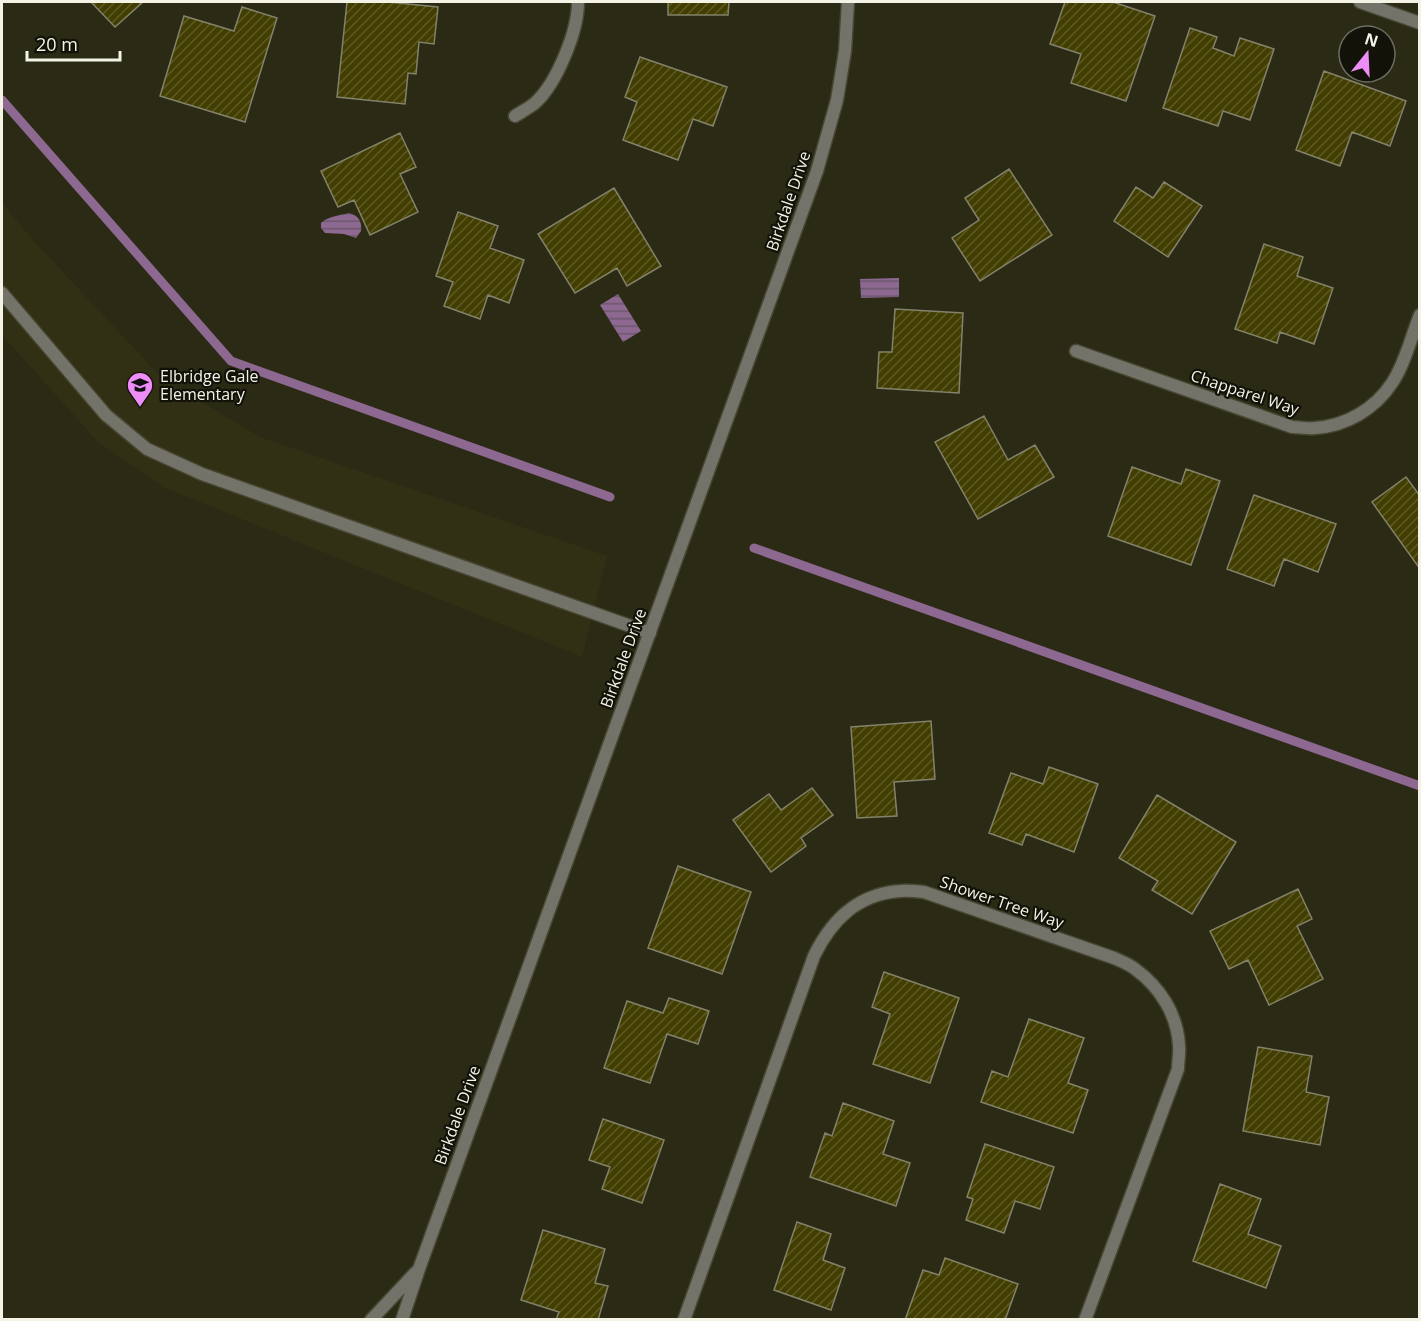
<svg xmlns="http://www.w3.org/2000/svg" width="1421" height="1321" font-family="'Open Sans',sans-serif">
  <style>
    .built { fill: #323014 }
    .water { fill: url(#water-rules) }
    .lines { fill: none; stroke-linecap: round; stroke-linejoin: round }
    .stream { stroke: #8d6891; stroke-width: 9 }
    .building { fill: url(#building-hatch); stroke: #83826a; stroke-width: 1.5 }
    .service-casing { stroke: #474632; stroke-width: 15 }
    .minor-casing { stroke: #474632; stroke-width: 15 }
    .tertiary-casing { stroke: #474632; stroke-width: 15 }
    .service { stroke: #737369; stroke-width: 12 }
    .minor { stroke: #737369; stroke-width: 12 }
    .tertiary { stroke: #737369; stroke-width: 12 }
    .labels { text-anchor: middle; stroke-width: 4.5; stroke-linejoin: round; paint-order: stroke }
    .street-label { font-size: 16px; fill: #f4f3e6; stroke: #131209 }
    .poi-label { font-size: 16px; fill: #f4f3e6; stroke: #131209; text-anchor: start }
  </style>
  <defs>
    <pattern id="water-rules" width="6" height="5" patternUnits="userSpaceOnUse" patternTransform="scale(1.5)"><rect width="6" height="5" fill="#8d6891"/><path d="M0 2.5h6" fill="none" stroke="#6b586b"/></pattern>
    <pattern id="building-hatch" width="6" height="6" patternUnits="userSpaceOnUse" patternTransform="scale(1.5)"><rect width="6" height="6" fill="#423d00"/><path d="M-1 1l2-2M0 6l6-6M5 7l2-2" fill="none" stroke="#5e5a25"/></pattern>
  </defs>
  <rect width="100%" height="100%" fill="#2b2a15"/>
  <!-- built -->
  <path class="built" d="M2,203L32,239L163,379L260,437L607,556L582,657L165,488L98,442L2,335Z"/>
  <!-- water -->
  <path class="water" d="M349,213C359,216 362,221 361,231L356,238L344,234L325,233L321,228V223C326,217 341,215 349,213Z
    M899,278V297L861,298L860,279Z
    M618,294L641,331L623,342L600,305Z"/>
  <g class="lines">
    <!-- stream -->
    <path class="stream" d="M2,100L231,361L610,497
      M754,548L1420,786"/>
  </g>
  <!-- building -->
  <path class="building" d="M91,2H143L115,27Z
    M347,2H388L438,7L434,44L419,42L416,74L408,73L405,104L337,97Z
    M668,2H729L728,15H668Z
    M1065,2H1113L1155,16L1126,101L1071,83L1081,54L1050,44Z
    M242,7L277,18L245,122L160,96L184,16L234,31Z
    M1190,28L1217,37L1213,48L1234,56L1240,38L1274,49L1250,120L1223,111L1218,126L1163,108Z
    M640,57L727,87L713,126L693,119L678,160L623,140L637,102L625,97Z
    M1324,71L1406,101L1390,146L1352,132L1340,166L1296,150Z
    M400,133L416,167L400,174L418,212L370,235L354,200L338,207L321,171Z
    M1009,169L1052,235L980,281L952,238L979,220L965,198Z
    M1164,182L1202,206L1168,257L1114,221L1136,187L1153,198Z
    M614,188L661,266L627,286L617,268L575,293L538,234Z
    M458,212L498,226L490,248L524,260L509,303L488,295L480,319L444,306L453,282L436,276Z
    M1264,244L1303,257L1297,276L1333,288L1314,344L1280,332L1277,343L1235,329Z
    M895,309L963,313L959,393L877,388L879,352H892Z
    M984,416L1008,460L1035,445L1054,477L978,519L935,442Z
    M1132,467L1181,484L1186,469L1220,481L1191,565L1108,536Z
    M1406,477L1420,496V569L1372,502Z
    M1254,495L1336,524L1318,572L1284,559L1274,586L1227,569Z
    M931,721L935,779L894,782L897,816L857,818L851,727Z
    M1049,767L1098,784L1074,852L1026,834L1022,845L989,833L1011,773L1043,784Z
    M812,788L833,815L801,838L806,846L771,872L733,820L769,794L781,810Z
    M1157,795L1236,842L1192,914L1152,890L1158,881L1119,858Z
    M678,866L751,892L722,974L648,948Z
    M1298,889L1312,919L1297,926L1323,979L1269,1005L1248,960L1229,969L1210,931Z
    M884,972L959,998L930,1083L873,1064L890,1014L872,1007Z
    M669,998L709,1011L698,1044L667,1034L650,1083L604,1068L627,1001L663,1013Z
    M1029,1019L1084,1038L1068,1083L1088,1090L1073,1133L981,1102L992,1071L1008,1077Z
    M1258,1047L1312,1056L1306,1092L1329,1097L1320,1145L1243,1131Z
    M843,1103L894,1121L883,1154L910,1163L896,1206L810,1177L825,1133L832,1136Z
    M603,1119L664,1140L642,1203L602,1189L610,1167L589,1160Z
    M985,1144L1054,1167L1040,1209L1015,1201L1004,1233L966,1220L973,1199L967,1197Z
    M1220,1184L1261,1199L1248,1234L1281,1246L1266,1288L1193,1261Z
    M797,1222L831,1234L823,1260L845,1268L831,1310L774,1290Z
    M543,1230L605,1249L595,1283L608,1286L598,1320H556L559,1312L521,1300Z
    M945,1258L1018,1284L1005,1320H905L923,1270L939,1275Z"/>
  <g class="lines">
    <!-- service casing -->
    <g class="service-casing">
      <path id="service" d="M2,293L106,415L147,449L202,474L650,633"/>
    </g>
    <!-- minor casing -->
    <g class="minor-casing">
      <path id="minor" d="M1360,2L1420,23
        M515,116C521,112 529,108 535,103C557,83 578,31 578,2
        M1076,351L1292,427C1300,427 1307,429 1315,428C1346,426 1375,409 1392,383C1405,364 1411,337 1420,315
        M684,1320L814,956C832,919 858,894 900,891C908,890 916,891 924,892L1114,958C1121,961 1129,964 1135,969C1160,987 1177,1014 1179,1045C1180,1052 1178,1061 1178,1069L1085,1320"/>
    </g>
    <!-- tertiary casing -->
    <g class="tertiary-casing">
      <path id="tertiary" d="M371,1320L416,1272
        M402,1320L419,1269L817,171L837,100L845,51L848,2"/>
    </g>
    <!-- service -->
    <use href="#service" class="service"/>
    <!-- minor -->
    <use href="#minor" class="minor"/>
    <!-- tertiary -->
    <use href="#tertiary" class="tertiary"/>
  </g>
  <!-- icons -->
  <defs>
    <g id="school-pin" transform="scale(1.35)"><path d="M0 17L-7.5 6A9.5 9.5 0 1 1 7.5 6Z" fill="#ee8cf8" stroke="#131209"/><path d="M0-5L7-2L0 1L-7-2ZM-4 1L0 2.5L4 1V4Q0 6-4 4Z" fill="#111"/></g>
  </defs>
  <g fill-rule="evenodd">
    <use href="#school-pin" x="140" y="385"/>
  </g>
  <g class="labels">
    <!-- street labels -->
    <g class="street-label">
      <text transform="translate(788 201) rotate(-71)" y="6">Birkdale Drive</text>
      <text transform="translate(1245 392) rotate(18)" y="6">Chapparel Way</text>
      <text transform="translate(623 658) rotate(-70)" y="6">Birkdale Drive</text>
      <text transform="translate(1002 902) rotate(19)" y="6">Shower Tree Way</text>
      <text transform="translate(457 1115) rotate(-70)" y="6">Birkdale Drive</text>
    </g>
    <!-- poi labels -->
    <g class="poi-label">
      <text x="160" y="382">Elbridge Gale<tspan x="160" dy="18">Elementary</tspan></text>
    </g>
  </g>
  <!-- border -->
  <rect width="1421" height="1321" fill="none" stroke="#f4f3e6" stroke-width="6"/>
  <!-- north arrow -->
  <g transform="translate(1367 54) rotate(18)"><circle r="28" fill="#131209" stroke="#6d6c61" stroke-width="1.5"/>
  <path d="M0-4.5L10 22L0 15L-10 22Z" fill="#ee8cf8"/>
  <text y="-9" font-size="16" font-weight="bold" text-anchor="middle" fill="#f4f3e6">N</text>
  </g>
  <!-- scale -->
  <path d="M27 51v9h93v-9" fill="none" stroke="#f4f3e6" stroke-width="3"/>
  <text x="36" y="51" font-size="18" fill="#f4f3e6" stroke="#131209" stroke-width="4.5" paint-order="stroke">20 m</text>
</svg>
